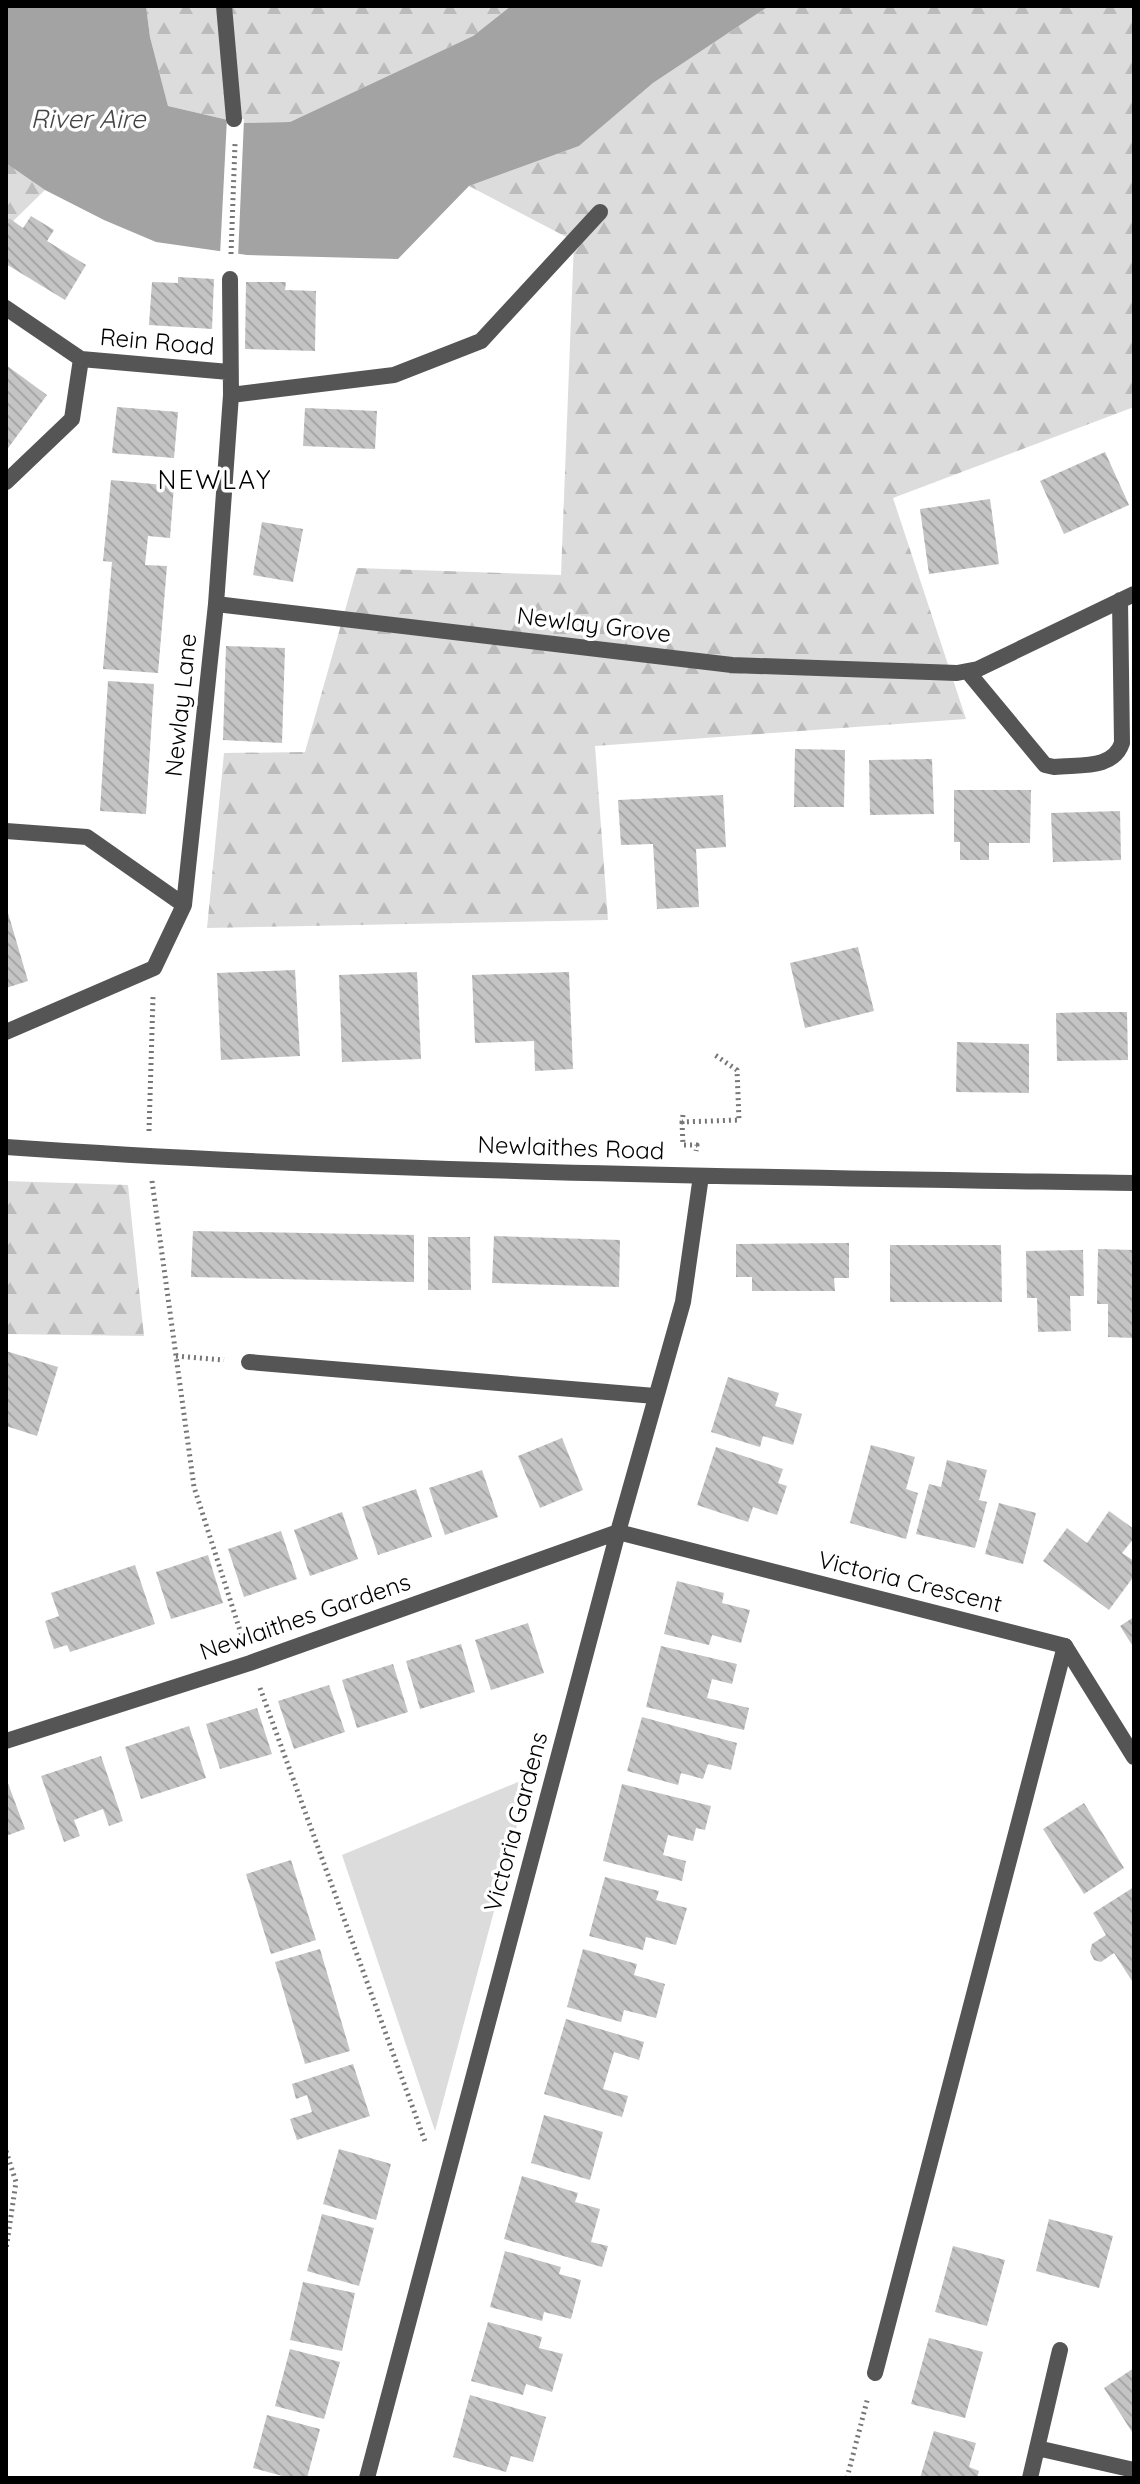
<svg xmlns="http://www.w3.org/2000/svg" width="1140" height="2484" font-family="Quicksand,sans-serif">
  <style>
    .green { fill: #dcdcdc }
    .forest { fill: url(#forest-firs) }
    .water { fill: #a3a3a3 }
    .pier { fill: #fff }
    .building { fill: url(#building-back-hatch) }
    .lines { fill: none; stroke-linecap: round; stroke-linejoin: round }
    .path { stroke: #777; stroke-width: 5; stroke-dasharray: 2 4; stroke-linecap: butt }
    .service { stroke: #555; stroke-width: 16 }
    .minor { stroke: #555; stroke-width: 16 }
    .labels { text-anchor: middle; stroke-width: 7; stroke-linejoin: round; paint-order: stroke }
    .street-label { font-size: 24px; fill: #000; stroke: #fff }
    .water-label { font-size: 26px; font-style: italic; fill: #444; stroke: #fff }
    .neighbourhood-label { font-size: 26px; letter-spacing: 2px; fill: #000; stroke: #fff }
  </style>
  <defs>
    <pattern id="forest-firs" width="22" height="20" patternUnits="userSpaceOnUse" patternTransform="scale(2)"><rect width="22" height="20" fill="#dcdcdc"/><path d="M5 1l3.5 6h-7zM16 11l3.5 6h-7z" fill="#bbb"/></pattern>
    <pattern id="building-back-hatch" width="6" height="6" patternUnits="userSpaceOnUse" patternTransform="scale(2)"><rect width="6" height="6" fill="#c4c4c4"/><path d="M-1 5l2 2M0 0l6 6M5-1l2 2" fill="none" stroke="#a7a7a7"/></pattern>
  </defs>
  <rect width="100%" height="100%" fill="#fff"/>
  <!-- green -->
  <path class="green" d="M530,1777L435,2131L342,1855Z"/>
  <!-- forest -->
  <path class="forest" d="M146,6H511L473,36L290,122L241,123L168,106L150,37Z
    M769,6H1134V407L893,498L966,719L595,746L608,920L207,928L224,753L305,752L357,568L561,575L574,241L469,186L579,146L653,83Z
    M6,161L45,190L6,228Z
    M6,1181L128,1185L144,1336L6,1334Z"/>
  <!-- water -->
  <path class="water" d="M6,6H146L150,37L168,106L241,123L290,122L473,36L511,6H769L653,83L579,146L469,186L398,259L247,255L156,242L104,220L45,190L6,163Z"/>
  <!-- pier -->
  <path class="pier" d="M227,118L244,119L238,258L220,255Z"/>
  <!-- building -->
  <path class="building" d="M31,216L54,230L47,241L86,265L65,300L6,264V223L9,218L23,228Z
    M178,277L214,279L212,329L149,325L152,282L178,283Z
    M246,282H286L285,290L316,291L315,351L245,349Z
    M6,365L47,395L6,451Z
    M117,407L178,412L174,458L112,453Z
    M305,408L377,411L375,449L303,446Z
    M1105,452L1129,505L1064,534L1040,481Z
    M111,480L174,486L170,538L148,536L145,565L167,566L158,673L103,669L112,562L103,561Z
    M990,499L999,564L929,574L920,509Z
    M262,522L303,529L293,582L253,575Z
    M226,646L285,648L282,743L223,740Z
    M108,681L154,684L146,814L100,811Z
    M795,749L845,750L844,807H794Z
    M932,759L934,814L870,815L869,760Z
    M954,790H1031L1030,843H989V860H960V842H954Z
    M723,795L726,847L696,849L699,907L657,909L653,844L621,845L618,800Z
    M1120,811L1121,860L1053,862L1051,813Z
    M6,906L28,981L6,988Z
    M858,947L874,1011L805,1028L790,963Z
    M295,970L300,1056L221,1060L217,973Z
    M417,972L421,1059L342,1062L339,975Z
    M569,972L573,1069L535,1071L534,1041L475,1043L472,975Z
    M1092,1012H1127L1128,1060L1057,1061L1056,1013Z
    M957,1042L1029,1044V1093L956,1092Z
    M193,1231L414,1235V1282L191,1277Z
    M494,1236L620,1240L619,1287L492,1283Z
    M428,1237H470L471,1290H428Z
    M849,1243V1278H834L835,1291H752V1277H736V1244Z
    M890,1245H1001L1002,1302H890Z
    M1098,1249L1134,1250V1338L1108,1337V1304H1097Z
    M1083,1250L1084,1296H1070L1071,1331L1038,1332L1037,1298H1027L1026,1251Z
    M6,1351L58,1367L37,1436L6,1426Z
    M728,1377L779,1393L775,1406L802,1414L793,1445L763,1436L760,1447L711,1432Z
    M562,1438L583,1490L540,1508L518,1456Z
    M871,1445L915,1457L906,1489L918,1493L906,1539L850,1523Z
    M716,1447L783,1469L778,1483L787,1486L777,1515L753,1507L748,1522L697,1505Z
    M947,1460L987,1470L979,1500L987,1502L975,1548L916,1534L929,1484L941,1487Z
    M482,1470L498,1517L445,1535L429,1488Z
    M416,1489L432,1537L378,1555L362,1507Z
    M999,1503L1036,1513L1023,1564L985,1554Z
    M1109,1511L1134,1529V1538L1122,1553L1134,1561V1576L1109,1610L1043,1561L1067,1528L1087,1543Z
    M342,1512L358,1559L310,1576L294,1530Z
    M281,1531L297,1579L244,1597L228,1549Z
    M208,1555L223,1603L171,1619L156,1572Z
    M135,1565L155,1624L70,1652L67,1645L54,1649L45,1621L59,1616L51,1593Z
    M677,1581L724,1593L722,1603L750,1610L741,1643L712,1635L709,1645L664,1634Z
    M1134,1617V1648L1120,1626Z
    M528,1623L544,1673L491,1690L475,1640Z
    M461,1644L475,1692L420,1709L406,1661Z
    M661,1646L737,1664L732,1684L712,1679L707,1698L749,1708L744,1730L646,1707Z
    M393,1664L408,1712L357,1728L342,1680Z
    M329,1685L345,1732L294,1749L278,1701Z
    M257,1708L272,1754L220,1769L206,1724Z
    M642,1717L737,1743L731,1770L708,1764L703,1779L681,1773L678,1785L627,1771Z
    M189,1726L206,1778L141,1799L125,1747Z
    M101,1756L123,1821L109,1826L103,1809L74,1820L80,1836L64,1842L41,1776Z
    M6,1778L25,1829L6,1836Z
    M622,1784L711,1806L705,1830L696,1828L693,1841L668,1835L663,1855L686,1861L682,1881L603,1861Z
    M1084,1803L1124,1868L1084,1894L1043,1829Z
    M291,1860L316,1940L271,1954L246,1874Z
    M605,1877L659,1891L656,1900L687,1908L676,1945L646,1937L643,1950L589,1936Z
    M1134,1887V1984L1114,1953L1101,1962L1094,1960L1090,1952L1092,1944L1106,1935L1093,1913Z
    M320,1949L350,2051L305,2064L275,1962Z
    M583,1949L637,1964L634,1975L665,1984L656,2018L624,2010L621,2022L567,2007Z
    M566,2019L644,2042L639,2060L614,2052L603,2089L628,2096L622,2117L544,2094Z
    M353,2064L370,2116L297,2140L290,2119L312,2112L307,2095L296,2099L292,2084Z
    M544,2115L603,2132L590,2180L531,2163Z
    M339,2149L391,2164L376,2220L323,2204Z
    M522,2176L578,2193L575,2202L600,2209L591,2242L608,2246L602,2267L504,2239Z
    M322,2214L374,2228L359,2286L307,2271Z
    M1049,2219L1113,2236L1099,2288L1036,2271Z
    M953,2246L1005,2260L987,2326L935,2312Z
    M505,2251L561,2267L559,2274L581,2280L571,2319L544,2312L542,2321L490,2307Z
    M303,2282L355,2293L342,2351L290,2340Z
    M488,2322L542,2337L539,2348L563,2354L552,2392L526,2384L523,2395L471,2381Z
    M929,2338L983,2352L965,2418L911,2404Z
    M290,2349L340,2362L324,2419L275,2406Z
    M1134,2368V2431L1132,2432L1104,2388Z
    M470,2395L546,2417L533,2462L511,2456L506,2472L453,2457Z
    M267,2415L320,2429L307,2478H290L253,2468Z
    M934,2431L976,2443L969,2467L979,2471L977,2478H920Z"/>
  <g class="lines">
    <!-- path -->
    <path class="path" d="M231,254L235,144
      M683,1115L682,1122L739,1120L737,1070L715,1055
      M682,1122L683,1145H697L696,1151
      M149,1131L153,997
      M152,1181L194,1487L243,1640
      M176,1356L224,1360
      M260,1688L426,2144
      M6,2151L16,2182L6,2250
      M847,2478L868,2397"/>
    <!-- service -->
    <path class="service" d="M249,1362L655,1396
      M875,2373L1065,1646"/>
    <!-- minor -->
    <path class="minor" d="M224,6L234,119
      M6,308L81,359L229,372
      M231,395L394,375L481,341L600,212
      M6,482L72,419L81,359
      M216,604L732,665L957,673L978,669L1134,594
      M968,672L1045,765L1054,767C1079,764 1113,770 1122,743L1120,600
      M6,831L87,837L184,905
      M6,1032L154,968L184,905L216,604L231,395L230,279
      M6,1147C381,1173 758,1177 1134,1183
      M6,1741L250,1663L618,1532L1065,1646L1134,1757
      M1037,2448L1134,2470
      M367,2478L618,1532L683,1302L701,1176
      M1030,2478L1060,2350"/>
  </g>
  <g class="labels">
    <!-- street labels -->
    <g class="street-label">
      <text transform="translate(157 342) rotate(5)" y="8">Rein Road</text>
      <text transform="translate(594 625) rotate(7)" y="8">Newlay Grove</text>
      <text transform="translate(181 705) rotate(-84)" y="8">Newlay Lane</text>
      <text transform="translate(571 1148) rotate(2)" y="8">Newlaithes Road</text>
      <text transform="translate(910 1582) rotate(14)" y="8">Victoria Crescent</text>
      <text transform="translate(305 1617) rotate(-19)" y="8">Newlaithes Gardens</text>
      <text transform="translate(516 1822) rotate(-75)" y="8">Victoria Gardens</text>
    </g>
    <!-- water labels -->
    <g class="water-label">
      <text x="88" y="128">River Aire</text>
    </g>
    <!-- neighbourhood labels -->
    <g class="neighbourhood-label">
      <text x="215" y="489">NEWLAY</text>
    </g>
  </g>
  <!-- border -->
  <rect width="1140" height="2484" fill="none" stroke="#000000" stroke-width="16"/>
</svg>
